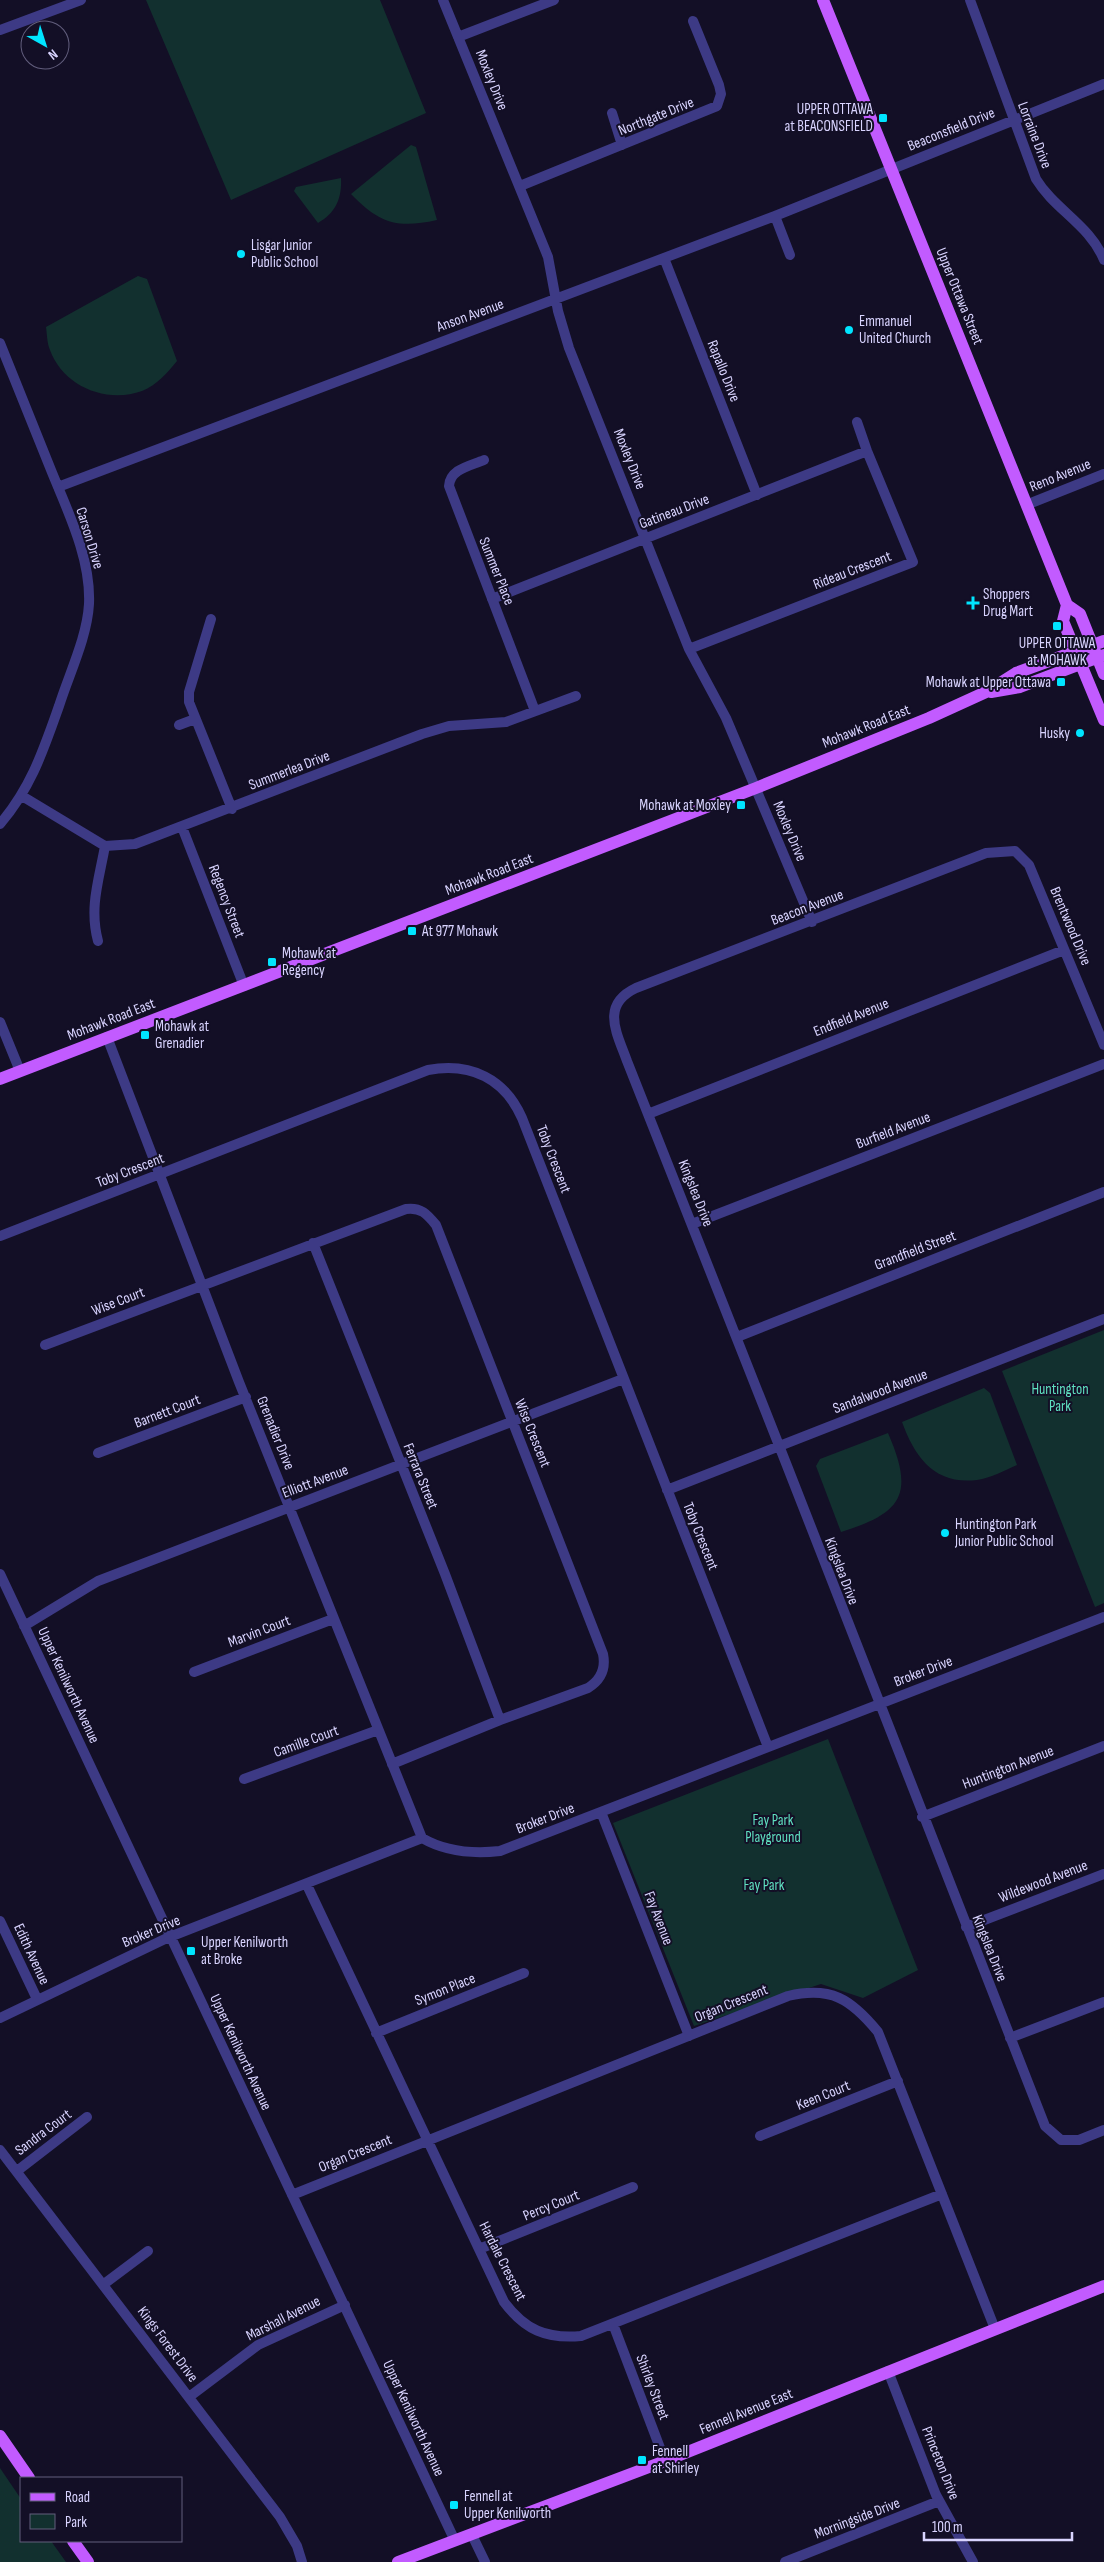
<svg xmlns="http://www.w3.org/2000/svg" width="1104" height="2562" font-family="'Sofia Sans Condensed',sans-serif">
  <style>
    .green { fill: #12302f }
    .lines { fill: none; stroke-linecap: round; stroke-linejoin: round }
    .minor { stroke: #3d3a85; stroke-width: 10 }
    .major { stroke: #c25bff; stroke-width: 12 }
    .poi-dot { fill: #00e5ff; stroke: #130f26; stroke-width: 2 }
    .labels { text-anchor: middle; stroke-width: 4; stroke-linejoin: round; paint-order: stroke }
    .street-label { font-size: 15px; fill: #d9d4ff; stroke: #130f26 }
    .poi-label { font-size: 15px; fill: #d9d4ff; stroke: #130f26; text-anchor: start }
    .park-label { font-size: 15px; fill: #5fe0c0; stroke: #130f26 }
  </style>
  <rect width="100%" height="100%" fill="#130f26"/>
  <!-- green -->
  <path class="green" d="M146,0H380L426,113L231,200Z
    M411,145L416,147L437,220C397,229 379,223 351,194Z
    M341,178C342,198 336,213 318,223L294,191L296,187Z
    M138,276L147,279L177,361C167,373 157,385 142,391C106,404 63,386 50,350C47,343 47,334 46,327Z
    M1104,1330V1603L1095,1607L1002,1371Z
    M984,1388L990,1393L1017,1465C1005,1470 991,1478 977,1480C935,1485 915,1458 902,1422Z
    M888,1433C915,1495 902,1513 841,1532L816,1466L820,1459Z
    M828,1739L918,1970L863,1998L821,1984L694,2026L613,1823Z
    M0,2468L21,2499V2541H51L66,2562H0Z"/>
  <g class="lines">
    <!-- minor -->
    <path class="minor" d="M443,0L548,257L558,311L569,348L689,649L726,718L812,922
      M970,0L1036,179C1055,210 1090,225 1104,260
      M0,30L81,0
      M458,37L554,0
      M612,113L622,145
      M520,186L717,106L721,94L719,85L693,21
      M775,216L790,255
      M664,258L757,495
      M0,343C17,385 34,427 51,470C68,512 91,558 89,604C87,638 69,674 59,706C43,751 31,788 0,824
      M484,460C470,466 450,469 449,486L535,711
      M58,487L775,216L1104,84
      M1026,505L1104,474
      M492,599L867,451
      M211,619L189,692V702L232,809
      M689,649L913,562L867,451L857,422
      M179,725L195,719
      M22,796L105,846L135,844L422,734L449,726L506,722L576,696
      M182,827L244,986
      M98,941C89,907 99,880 105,846
      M0,1022L20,1071
      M107,1037L239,1382L422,1838
      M1104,1045L1029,865L1015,851L986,853L636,988C600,1005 617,1033 627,1061C769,1415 905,1771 1045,2126L1061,2140H1079L1104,2130
      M648,1114L1064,950
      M692,1224L1104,1064
      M0,1236L428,1070C471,1062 505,1079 522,1118L768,1747
      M313,1243L445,1574L500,1720
      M737,1337L1104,1192
      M45,1345L406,1209C421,1207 427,1214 436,1225L603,1654C606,1669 601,1680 588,1688L500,1720L392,1764
      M98,1453L246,1397
      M667,1490L1104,1319
      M0,1574L455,2541
      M24,1626L98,1581L623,1379
      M194,1672L333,1619
      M244,1779L378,1730
      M601,1812L689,2036
      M922,1817L1104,1746
      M422,1838C446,1852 473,1854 500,1851L1104,1617
      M307,1885L504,2302C525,2330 546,2339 581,2336L942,2194
      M0,1921L37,1999
      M966,1927L1104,1874
      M0,2018L167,1938L422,1838
      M376,2033L524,1973
      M1010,2038L1104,2002
      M760,2136L898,2081
      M0,2150L280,2517L297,2546L302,2562
      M17,2171L87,2117
      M292,2195L788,1996C831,1986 851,1999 878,2032L995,2329
      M479,2249L633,2187
      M104,2284L148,2251
      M613,2324L665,2461
      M888,2371L936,2495L973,2562
      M189,2397L258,2345L345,2305
      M472,2535L485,2562
      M785,2562L939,2501"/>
    <!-- major -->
    <path class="major" d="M823,0L1067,605L1080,614L1104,674
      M1067,605L1063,621L1104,720
      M991,692L1020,687L1104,655
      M0,1079L756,788L929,718L986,692L1016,673L1104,641
      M0,2436L29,2478
      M73,2541L88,2562
      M398,2562L665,2461L1104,2286"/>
  </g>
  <!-- markers -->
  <g class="poi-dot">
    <rect x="878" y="113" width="10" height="10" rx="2.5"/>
    <circle cx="241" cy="254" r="5"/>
    <circle cx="849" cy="330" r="5"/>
    <path d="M970.5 595.5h5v5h5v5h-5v5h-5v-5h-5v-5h5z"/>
    <rect x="1052" y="621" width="10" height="10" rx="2.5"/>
    <rect x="1056" y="677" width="10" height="10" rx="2.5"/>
    <circle cx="1080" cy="733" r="5"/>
    <rect x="736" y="800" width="10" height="10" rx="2.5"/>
    <rect x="407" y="926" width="10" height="10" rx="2.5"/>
    <rect x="267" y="957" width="10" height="10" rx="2.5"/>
    <rect x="140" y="1030" width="10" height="10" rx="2.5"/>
    <circle cx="945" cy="1533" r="5"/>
    <rect x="186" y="1946" width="10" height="10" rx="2.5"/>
    <rect x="637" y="2455" width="10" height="10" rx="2.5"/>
    <rect x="449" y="2500" width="10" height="10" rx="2.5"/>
  </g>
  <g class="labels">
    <!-- street labels -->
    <g class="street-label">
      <text transform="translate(492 80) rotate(68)" y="5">Moxley Drive</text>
      <text transform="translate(656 116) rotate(-22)" y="5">Northgate Drive</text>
      <text transform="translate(951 129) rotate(-22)" y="5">Beaconsfield Drive</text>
      <text transform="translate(1035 135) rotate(69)" y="5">Lorraine Drive</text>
      <text transform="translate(960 296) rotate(68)" y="5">Upper Ottawa Street</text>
      <text transform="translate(470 315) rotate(-20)" y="5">Anson Avenue</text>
      <text transform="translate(724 371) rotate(68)" y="5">Rapallo Drive</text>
      <text transform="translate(630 459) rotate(68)" y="5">Moxley Drive</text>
      <text transform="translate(1060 475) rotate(-22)" y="5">Reno Avenue</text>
      <text transform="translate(674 511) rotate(-21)" y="5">Gatineau Drive</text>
      <text transform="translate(90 538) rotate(73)" y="5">Carson Drive</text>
      <text transform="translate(852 570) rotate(-21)" y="5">Rideau Crescent</text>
      <text transform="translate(497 571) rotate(68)" y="5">Summer Place</text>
      <text transform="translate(866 726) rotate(-22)" y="5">Mohawk Road East</text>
      <text transform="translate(289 770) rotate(-21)" y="5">Summerlea Drive</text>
      <text transform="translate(790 831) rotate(67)" y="5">Moxley Drive</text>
      <text transform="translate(489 874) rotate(-21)" y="5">Mohawk Road East</text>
      <text transform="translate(227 901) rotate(69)" y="5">Regency Street</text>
      <text transform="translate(807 907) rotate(-21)" y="5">Beacon Avenue</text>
      <text transform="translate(1071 926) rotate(67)" y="5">Brentwood Drive</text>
      <text transform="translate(851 1017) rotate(-22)" y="5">Endfield Avenue</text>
      <text transform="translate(111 1019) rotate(-21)" y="5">Mohawk Road East</text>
      <text transform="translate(893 1130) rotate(-21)" y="5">Burfield Avenue</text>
      <text transform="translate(554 1159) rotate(69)" y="5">Toby Crescent</text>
      <text transform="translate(130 1170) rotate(-21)" y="5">Toby Crescent</text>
      <text transform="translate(696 1193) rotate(68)" y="5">Kingslea Drive</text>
      <text transform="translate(915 1250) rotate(-21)" y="5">Grandfield Street</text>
      <text transform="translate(118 1301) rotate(-21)" y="5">Wise Court</text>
      <text transform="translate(880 1391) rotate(-21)" y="5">Sandalwood Avenue</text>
      <text transform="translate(167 1411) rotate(-21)" y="5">Barnett Court</text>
      <text transform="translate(276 1433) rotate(68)" y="5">Grenadier Drive</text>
      <text transform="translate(533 1433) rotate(68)" y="5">Wise Crescent</text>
      <text transform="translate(421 1476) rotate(68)" y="5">Ferrara Street</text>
      <text transform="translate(315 1481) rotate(-21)" y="5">Elliott Avenue</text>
      <text transform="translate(701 1536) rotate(68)" y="5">Toby Crescent</text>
      <text transform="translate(842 1571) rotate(69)" y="5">Kingslea Drive</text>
      <text transform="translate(259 1631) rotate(-21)" y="5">Marvin Court</text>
      <text transform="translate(923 1671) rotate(-21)" y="5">Broker Drive</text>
      <text transform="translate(69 1685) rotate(65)" y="5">Upper Kenilworth Avenue</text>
      <text transform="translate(306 1741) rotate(-20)" y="5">Camille Court</text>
      <text transform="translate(1008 1767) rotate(-21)" y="5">Huntington Avenue</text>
      <text transform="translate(545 1818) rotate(-21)" y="5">Broker Drive</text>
      <text transform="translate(1043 1881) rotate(-21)" y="5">Wildewood Avenue</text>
      <text transform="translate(659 1918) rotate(69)" y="5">Fay Avenue</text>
      <text transform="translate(151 1931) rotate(-23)" y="5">Broker Drive</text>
      <text transform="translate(990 1948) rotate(68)" y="5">Kingslea Drive</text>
      <text transform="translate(32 1954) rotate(65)" y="5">Edith Avenue</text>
      <text transform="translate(445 1989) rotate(-22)" y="5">Symon Place</text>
      <text transform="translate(731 2003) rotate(-22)" y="5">Organ Crescent</text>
      <text transform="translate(241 2052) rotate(65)" y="5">Upper Kenilworth Avenue</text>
      <text transform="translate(823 2095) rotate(-22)" y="5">Keen Court</text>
      <text transform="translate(43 2132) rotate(-37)" y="5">Sandra Court</text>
      <text transform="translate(355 2153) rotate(-22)" y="5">Organ Crescent</text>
      <text transform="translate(551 2205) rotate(-22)" y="5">Percy Court</text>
      <text transform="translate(503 2261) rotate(63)" y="5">Hardale Crescent</text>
      <text transform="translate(283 2318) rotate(-27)" y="5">Marshall Avenue</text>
      <text transform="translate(168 2344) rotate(53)" y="5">Kings Forest Drive</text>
      <text transform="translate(653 2387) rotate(69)" y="5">Shirley Street</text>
      <text transform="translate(746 2411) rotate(-22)" y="5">Fennell Avenue East</text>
      <text transform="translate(414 2418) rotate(65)" y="5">Upper Kenilworth Avenue</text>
      <text transform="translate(941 2463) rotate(68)" y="5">Princeton Drive</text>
      <text transform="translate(857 2518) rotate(-21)" y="5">Morningside Drive</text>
    </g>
    <!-- poi labels -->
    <g class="poi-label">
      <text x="873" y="114" text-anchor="end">UPPER OTTAWA<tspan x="873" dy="17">at BEACONSFIELD</tspan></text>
      <text x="251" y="250">Lisgar Junior<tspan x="251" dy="17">Public School</tspan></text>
      <text x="859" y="326">Emmanuel<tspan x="859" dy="17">United Church</tspan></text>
      <text x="983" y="599">Shoppers<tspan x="983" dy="17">Drug Mart</tspan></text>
      <text x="1057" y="648" text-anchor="middle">UPPER OTTAWA<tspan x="1057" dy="17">at MOHAWK</tspan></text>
      <text x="1051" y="687" text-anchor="end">Mohawk at Upper Ottawa</text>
      <text x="1070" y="738" text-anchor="end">Husky</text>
      <text x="731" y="810" text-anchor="end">Mohawk at Moxley</text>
      <text x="422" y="936">At 977 Mohawk</text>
      <text x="282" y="958">Mohawk at<tspan x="282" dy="17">Regency</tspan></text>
      <text x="155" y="1031">Mohawk at<tspan x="155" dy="17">Grenadier</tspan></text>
      <text x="955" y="1529">Huntington Park<tspan x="955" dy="17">Junior Public School</tspan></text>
      <text x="201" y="1947">Upper Kenilworth<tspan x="201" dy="17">at Broke</tspan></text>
      <text x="652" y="2456">Fennell<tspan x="652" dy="17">at Shirley</tspan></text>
      <text x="464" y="2501">Fennell at<tspan x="464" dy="17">Upper Kenilworth</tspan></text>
    </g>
    <!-- park labels -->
    <g class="park-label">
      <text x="1060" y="1394">Huntington<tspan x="1060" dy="17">Park</tspan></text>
      <text x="773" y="1825">Fay Park<tspan x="773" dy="17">Playground</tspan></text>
      <text x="764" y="1890">Fay Park</text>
    </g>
  </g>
  <!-- legend -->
  <rect x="20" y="2477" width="162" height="65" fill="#130f26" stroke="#625e7d"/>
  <rect x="30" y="2493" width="25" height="8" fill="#c25bff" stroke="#625e7d"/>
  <text x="65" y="2502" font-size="15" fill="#d9d4ff">Road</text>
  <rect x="30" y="2514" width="25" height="15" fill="#12302f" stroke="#625e7d"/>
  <text x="65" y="2527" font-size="15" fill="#d9d4ff">Park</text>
  <!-- north arrow -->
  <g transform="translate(45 45) rotate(141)"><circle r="24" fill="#130f26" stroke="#625e7d"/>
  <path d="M0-4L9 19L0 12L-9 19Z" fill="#00e5ff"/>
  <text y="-8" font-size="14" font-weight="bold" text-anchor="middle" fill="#d9d4ff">N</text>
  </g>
  <!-- scale -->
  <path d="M924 2532v8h148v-8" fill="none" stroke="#d9d4ff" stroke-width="2.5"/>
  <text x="932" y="2532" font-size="15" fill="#d9d4ff" stroke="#130f26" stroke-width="4" paint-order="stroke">100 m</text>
</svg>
